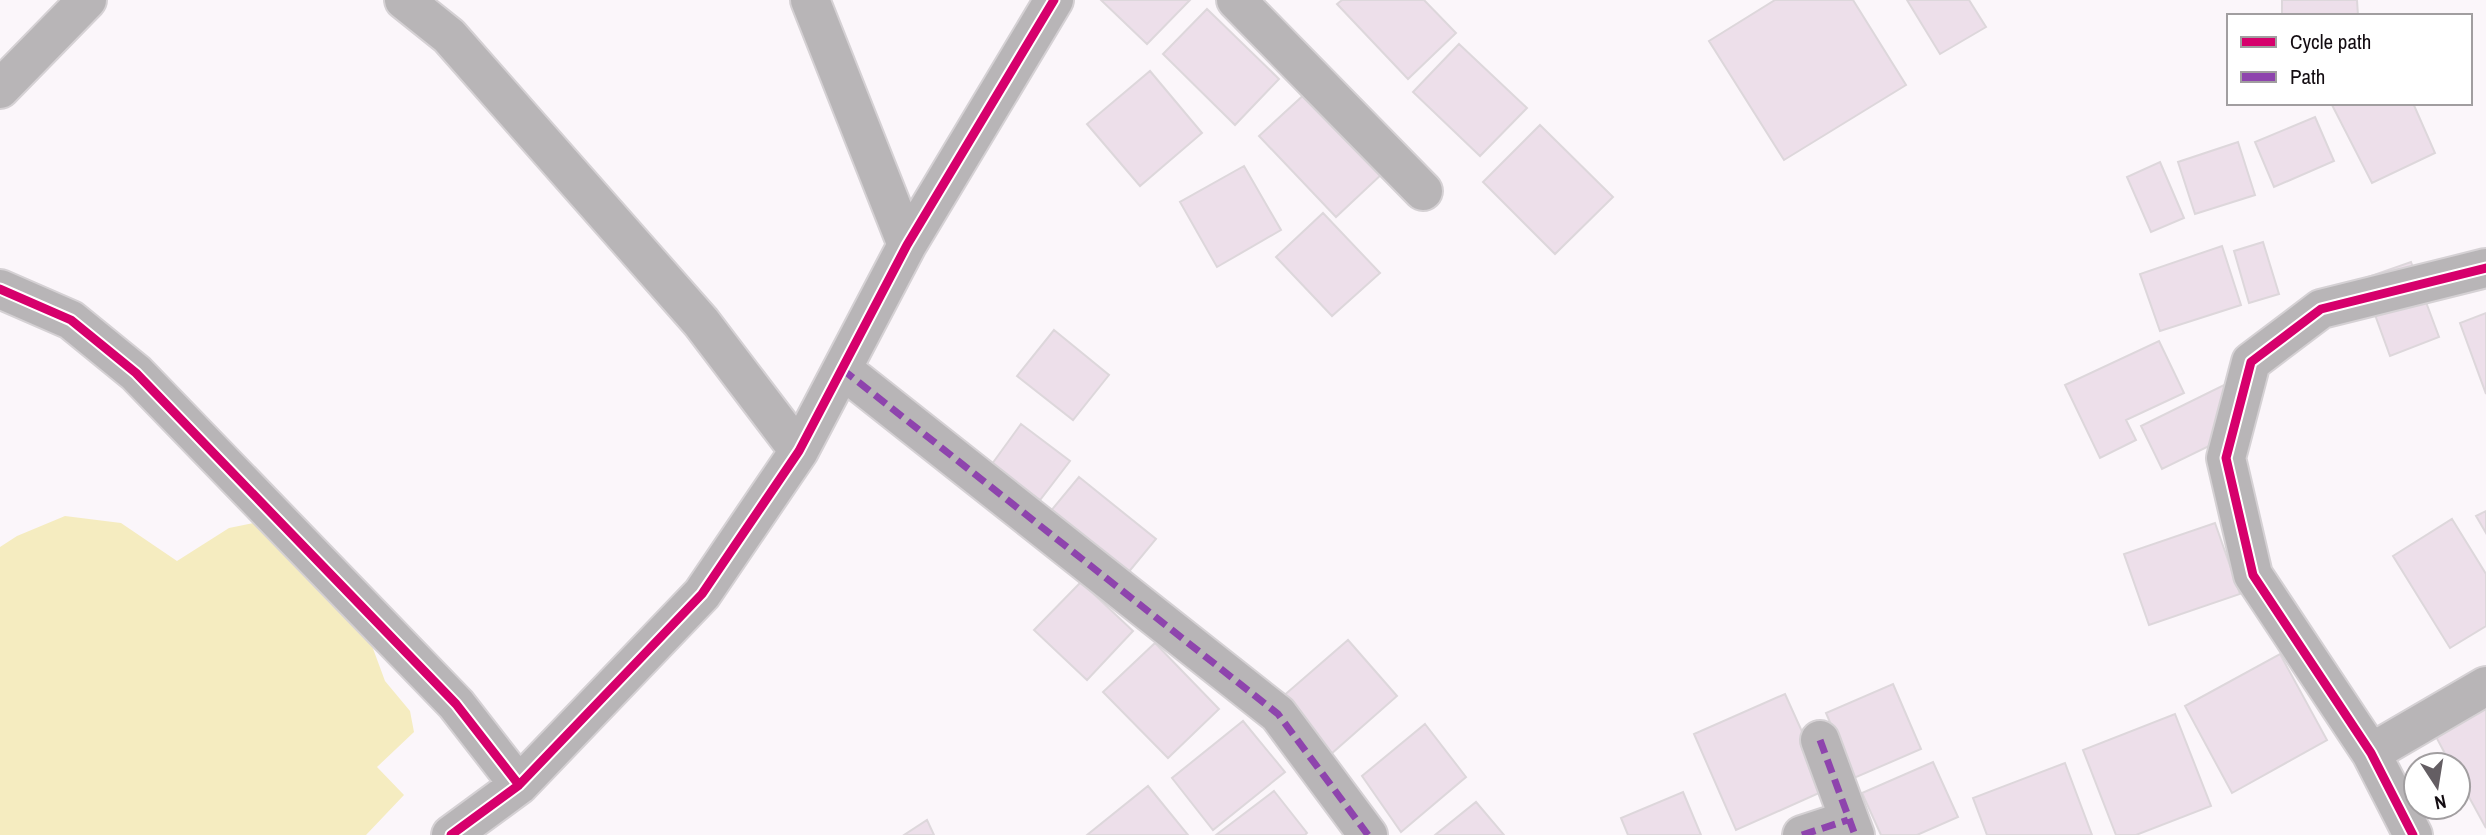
<svg xmlns="http://www.w3.org/2000/svg" width="2486" height="835" font-family="'Archivo Narrow',sans-serif">
  <style>
    .green { fill: #f5ecc0 }
    .building { fill: #eddfea; stroke: #ddd7db; stroke-width: 2 }
    .lines { fill: none; stroke-linecap: round; stroke-linejoin: round }
    .street-casing { stroke: #d5d1d4; stroke-width: 42 }
    .street { stroke: #b8b5b7; stroke-width: 38 }
    .quiet { stroke: #8e44ad; stroke-width: 7; stroke-dasharray: 14 7; stroke-linecap: butt }
    .cycleway-casing { stroke: #fff; stroke-width: 13 }
    .cycleway { stroke: #d6006c; stroke-width: 9 }
  </style>
  <rect width="100%" height="100%" fill="#fbf6fa"/>
  <!-- green -->
  <path class="green" d="M65,516L121,523L177,561L229,528L259,522L368,635L385,681L410,711L414,732L377,767L404,795L366,835H0V547L17,536Z"/>
  <!-- building -->
  <path class="building" d="M1101,0H1190L1147,44Z
    M1342,0H1424L1456,33L1408,79L1337,4Z
    M1775,0H1853L1906,85L1784,160L1709,41Z
    M1907,0H1969L1986,27L1940,54Z
    M2282,0H2357L2358,16H2282Z
    M1207,9L1279,79L1235,125L1163,54Z
    M1459,44L1527,108L1480,156L1413,92Z
    M1150,71L1202,133L1140,186L1087,124Z
    M1307,92L1383,173L1336,217L1259,136Z
    M2331,103H2413L2435,153L2372,183Z
    M2315,117L2334,161L2274,187L2255,142Z
    M1540,125L1613,197L1555,254L1483,182Z
    M2238,142L2255,195L2195,214L2178,162Z
    M2160,162L2184,218L2151,232L2127,177Z
    M1244,166L1281,230L1217,267L1180,202Z
    M1323,213L1380,273L1332,316L1276,257Z
    M2263,242L2279,294L2249,303L2234,251Z
    M2222,246L2241,305L2160,331L2140,274Z
    M2411,262L2439,337L2390,356L2362,279Z
    M2486,313V394L2460,323Z
    M1054,330L1109,375L1073,420L1017,376Z
    M2159,341L2184,393L2126,420L2136,440L2100,458L2065,385Z
    M2226,384L2248,427L2162,469L2141,426Z
    M1021,424L1070,461L1040,500L992,464Z
    M1079,477L1156,539L1127,574L1050,512Z
    M2486,511V533L2476,516Z
    M2452,519L2486,574V626L2450,648L2393,556Z
    M2215,523L2240,594L2149,625L2124,554Z
    M1081,582L1133,631L1087,680L1034,630Z
    M1348,640L1397,696L1331,754L1281,698Z
    M1155,643L1219,709L1168,758L1103,692Z
    M2280,654L2327,740L2232,793L2185,706Z
    M1893,684L1921,749L1854,778L1826,713Z
    M1785,694L1828,789L1736,830L1694,734Z
    M2486,702V828L2458,777V765H2451L2433,731Z
    M2175,714L2211,806L2136,835H2116L2083,750Z
    M1243,721L1285,772L1213,830L1172,778Z
    M1425,724L1466,777L1401,832L1362,776Z
    M1933,762L1958,817L1917,835H1881L1862,793Z
    M2065,763L2092,835H1987L1973,798Z
    M1148,786L1188,835H1087Z
    M1274,791L1307,833L1305,835H1216Z
    M1683,792L1701,835H1628L1621,818Z
    M1476,802L1504,835H1435Z
    M927,820L934,835H904Z"/>
  <g class="lines">
    <!-- street casing -->
    <g class="street-casing">
      <path id="street" d="M404,0L449,36L701,322L799,451
        M810,0L907,245
        M1236,0L1423,191
        M0,89L87,0
        M0,289L71,320L136,373L456,704L519,785
        M842,369L1278,714L1368,835
        M1820,740L1855,835
        M2371,753L2486,686
        M451,835L519,785L702,594L799,451L907,245L1054,0
        M1802,835L1848,820
        M2413,835L2371,753L2253,575L2226,458L2251,362L2321,309L2486,268"/>
    </g>
    <!-- street -->
    <use href="#street" class="street"/>
    <!-- quiet -->
    <path class="quiet" d="M842,369L1278,714L1368,835
      M1820,740L1855,835
      M1802,835L1848,820"/>
    <!-- cycleway casing -->
    <g class="cycleway-casing">
      <path id="cycleway" d="M0,289L71,320L136,373L456,704L519,785
        M451,835L519,785L702,594L799,451L907,245L1054,0
        M2413,835L2371,753L2253,575L2226,458L2251,362L2321,309L2486,268"/>
    </g>
    <!-- cycleway -->
    <use href="#cycleway" class="cycleway"/>
  </g>
  <!-- legend -->
  <rect x="2227" y="14" width="245" height="91" fill="#ffffff" stroke="#a19ea0" stroke-width="2"/>
  <rect x="2241" y="37" width="35" height="10" fill="#d6006c" stroke="#a19ea0" stroke-width="2"/>
  <text x="2290" y="49" font-size="21" fill="#130c11">Cycle path</text>
  <rect x="2241" y="72" width="35" height="10" fill="#8e44ad" stroke="#a19ea0" stroke-width="2"/>
  <text x="2290" y="84" font-size="21" fill="#130c11">Path</text>
  <!-- north arrow -->
  <g transform="translate(2437 786) rotate(168)"><circle r="33" fill="#ffffff" stroke="#a19ea0" stroke-width="2"/>
  <path d="M0-5L12 26L0 18L-12 26Z" fill="#645e63"/>
  <text y="-10" font-size="19" font-weight="bold" text-anchor="middle" fill="#130c11">N</text>
  </g>
</svg>
